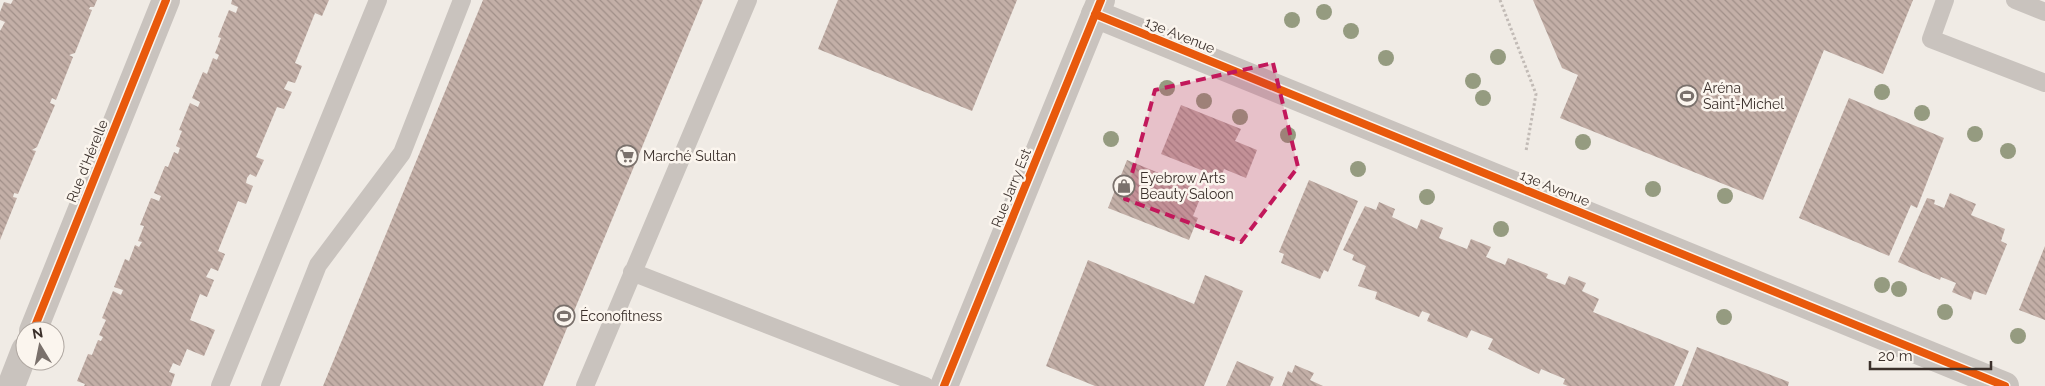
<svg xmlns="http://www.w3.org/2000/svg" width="2045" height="386" font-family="Raleway,sans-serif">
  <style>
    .building { fill: url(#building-back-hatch) }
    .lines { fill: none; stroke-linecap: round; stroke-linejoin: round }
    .path { stroke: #c2bbb6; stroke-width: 3; stroke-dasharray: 2.5 2.5; stroke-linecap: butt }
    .service { stroke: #c9c3be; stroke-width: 18 }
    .minor { stroke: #c9c3be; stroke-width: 28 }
    .tertiary { stroke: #c9c3be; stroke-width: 28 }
    .cycleway-casing { stroke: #fbf5ee; stroke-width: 11 }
    .cycleway { stroke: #e8590c; stroke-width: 8 }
    .tree { fill: #959b80 }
    .marked { fill: #c2185b; fill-opacity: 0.2; stroke: #c2185b; stroke-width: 4; stroke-dasharray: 10 6; stroke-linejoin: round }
    .labels { text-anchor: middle; stroke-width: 5; stroke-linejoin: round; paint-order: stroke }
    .street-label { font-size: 14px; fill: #3b302b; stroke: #fbf5ee }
    .poi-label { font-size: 14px; fill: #3b302b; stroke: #fbf5ee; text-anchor: start }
  </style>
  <defs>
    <pattern id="building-back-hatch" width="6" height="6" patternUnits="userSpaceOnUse" patternTransform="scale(1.25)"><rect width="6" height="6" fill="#c3afa7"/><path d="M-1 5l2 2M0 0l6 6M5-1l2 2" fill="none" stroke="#a08f88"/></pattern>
  </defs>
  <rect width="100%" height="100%" fill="#f0ebe5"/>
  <!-- building -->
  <path class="building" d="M13,0H97L94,7H90L89,9L92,10L75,53L69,55L73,57L56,100L52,98L50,103L55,105L37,147L32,150L36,151L18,194L14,193L13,197L17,198L0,240V31L5,22L0,20V12L4,2L11,4Z
    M232,0H329L322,16L315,13L295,63L302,66L295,83L288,81L284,89L292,92L284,109L277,107L256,157L264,160L256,177L250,174L247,178L246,183L253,186L246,204L238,201L218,251L225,254L218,271L211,268L206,277L214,280L207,297L200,294L190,320L215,330L204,356L187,349L180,366L173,363L169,372L175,374L171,386H84L85,384L77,381L88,354L92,355L98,340L101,341L103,337L99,335L106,320L102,318L113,291L121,295L123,290L114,287L125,259L129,261L135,245L139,247L142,242L138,241L144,226L140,225L151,198L159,201L161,196L154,193L165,166L168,167L174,152L178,154L180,148L176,146L182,131L179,130L190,103L198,107L200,102L192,98L203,72L207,74L213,58L217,60L219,55L215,53L221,38L218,37L229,10L236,13L238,7L231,4Z
    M483,0H703L543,386H323Z
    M838,0H1017L972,111L818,49Z
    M1533,0H1913L1883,74L1824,50L1763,200L1560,118L1578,75L1562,68Z
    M1849,98L1944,138L1917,208L1911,205L1889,256L1799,218Z
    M1181,105L1241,129L1235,141L1257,150L1246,178L1224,169L1221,178L1161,154Z
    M1127,160L1203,191L1193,216L1198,218L1189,240L1108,208Z
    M1309,180L1358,201L1328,272L1324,270L1320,279L1281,263L1284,254L1279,252Z
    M1950,193L1976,204L1971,215L2005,229L2001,241L2007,244L1986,295L1974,291L1971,300L1952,292L1956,283L1941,277L1940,280L1898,262L1927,198L1935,200L1934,204L1944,208Z
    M1379,202L1395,209L1392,217L1417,229L1421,219L1443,228L1439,238L1467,249L1471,239L1491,247L1486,257L1503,264L1505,265L1508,258L1548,274L1546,278L1565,285L1569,276L1586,283L1582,291L1599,299L1593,312L1689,351L1674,386H1568L1563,384L1565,379L1541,369L1539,374L1488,349L1493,339L1471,330L1467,338L1427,321L1430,314L1422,311L1419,317L1375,299L1377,292L1358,286L1366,266L1352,260L1354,255L1343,250L1365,206L1376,210Z
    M2045,246V320L2019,310Z
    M1088,260L1194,304L1205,275L1243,291L1204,386H1095L1046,366Z
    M1697,347L1789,382L1788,386H1682Z
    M1237,361L1274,377L1270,386H1226Z
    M1295,365L1314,373L1310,380L1323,386H1282L1288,371L1292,373Z"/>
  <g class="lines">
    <!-- path -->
    <path class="path" d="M1500,0L1536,94L1526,151"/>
    <!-- service -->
    <path class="service" d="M1945,0L1931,39L2045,83
      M2015,0L2045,12
      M632,272L925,386
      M220,386L378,0
      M270,386L318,265L402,153L462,0
      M585,386L748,0"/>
    <!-- minor -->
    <path class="minor" d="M1095,14L2005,386
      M33,331L166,0
      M11,386L25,350"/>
    <!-- tertiary -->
    <path class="tertiary" d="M944,386L1101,0"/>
    <!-- cycleway casing -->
    <g class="cycleway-casing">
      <path id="cycleway" d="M1095,14L2005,386
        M33,331L166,0
        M944,386L1101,0"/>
    </g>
    <!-- cycleway -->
    <use href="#cycleway" class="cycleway"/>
  </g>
  <!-- trees -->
  <g class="tree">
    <circle cx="1324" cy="12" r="8"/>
    <circle cx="1292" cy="20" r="8"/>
    <circle cx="1351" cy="31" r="8"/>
    <circle cx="1498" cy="57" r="8"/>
    <circle cx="1386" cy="58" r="8"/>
    <circle cx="1473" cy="81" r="8"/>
    <circle cx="1167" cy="88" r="8"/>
    <circle cx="1882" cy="92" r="8"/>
    <circle cx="1483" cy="98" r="8"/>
    <circle cx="1204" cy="101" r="8"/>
    <circle cx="1922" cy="113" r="8"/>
    <circle cx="1240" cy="117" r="8"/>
    <circle cx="1975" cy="134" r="8"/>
    <circle cx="1288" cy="135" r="8"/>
    <circle cx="1111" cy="139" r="8"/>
    <circle cx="1583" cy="142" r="8"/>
    <circle cx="2008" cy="151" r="8"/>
    <circle cx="1358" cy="169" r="8"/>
    <circle cx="1653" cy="189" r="8"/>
    <circle cx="1725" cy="196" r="8"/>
    <circle cx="1427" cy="197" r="8"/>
    <circle cx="1501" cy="229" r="8"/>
    <circle cx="1882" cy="285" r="8"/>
    <circle cx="1899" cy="289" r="8"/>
    <circle cx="1945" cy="312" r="8"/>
    <circle cx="1724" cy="317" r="8"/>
    <circle cx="2018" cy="336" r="8"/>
  </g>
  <!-- marked area -->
  <path class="marked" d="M1273,63L1298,167L1241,242L1125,199L1155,90Z"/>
  <!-- icons -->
  <defs>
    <g id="stadium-ring" transform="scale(1.125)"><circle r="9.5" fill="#fbf5ee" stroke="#7a716c" stroke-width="1.5"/><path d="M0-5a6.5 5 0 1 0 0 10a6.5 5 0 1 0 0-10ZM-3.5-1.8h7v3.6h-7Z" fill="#7a716c"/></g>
    <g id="supermarket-ring" transform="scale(1.125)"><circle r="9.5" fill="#fbf5ee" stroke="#7a716c" stroke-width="1.5"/><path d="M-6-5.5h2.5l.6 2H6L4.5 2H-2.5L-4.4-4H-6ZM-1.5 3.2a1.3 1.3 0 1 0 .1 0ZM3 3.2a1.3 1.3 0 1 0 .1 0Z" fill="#7a716c"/></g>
    <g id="shop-ring" transform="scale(1.125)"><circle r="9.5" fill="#fbf5ee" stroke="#7a716c" stroke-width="1.5"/><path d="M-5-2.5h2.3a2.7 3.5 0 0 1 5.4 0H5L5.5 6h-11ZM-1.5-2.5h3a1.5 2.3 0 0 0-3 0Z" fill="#7a716c"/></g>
  </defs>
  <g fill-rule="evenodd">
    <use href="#stadium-ring" x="1687" y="96"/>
    <use href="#supermarket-ring" x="627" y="156"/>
    <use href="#shop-ring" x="1124" y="186"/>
    <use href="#stadium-ring" x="564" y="316"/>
  </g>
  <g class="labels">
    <!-- street labels -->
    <g class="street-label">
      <text transform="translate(1180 35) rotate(22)" y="5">13e Avenue</text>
      <text transform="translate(87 161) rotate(-68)" y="5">Rue d'Hérelle</text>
      <text transform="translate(1011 188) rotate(-68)" y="5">Rue Jarry Est</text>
      <text transform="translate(1555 188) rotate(22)" y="5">13e Avenue</text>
    </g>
    <!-- poi labels -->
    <g class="poi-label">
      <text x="1703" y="93">Aréna<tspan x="1703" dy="16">Saint-Michel</tspan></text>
      <text x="643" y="161">Marché Sultan</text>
      <text x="1140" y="183">Eyebrow Arts<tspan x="1140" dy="16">Beauty Saloon</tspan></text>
      <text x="580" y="321">Éconofitness</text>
    </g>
  </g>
  <!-- north arrow -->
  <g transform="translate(40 346) rotate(350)"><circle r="24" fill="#fbf5ee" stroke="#aea6a0"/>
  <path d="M0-4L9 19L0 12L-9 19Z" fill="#7a716c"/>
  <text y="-8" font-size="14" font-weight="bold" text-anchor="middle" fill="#3b302b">N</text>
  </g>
  <!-- scale -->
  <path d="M1870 361v8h121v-8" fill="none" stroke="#3b302b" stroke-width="2.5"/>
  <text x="1878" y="361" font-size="15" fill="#3b302b" stroke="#fbf5ee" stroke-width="4" paint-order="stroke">20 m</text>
</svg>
